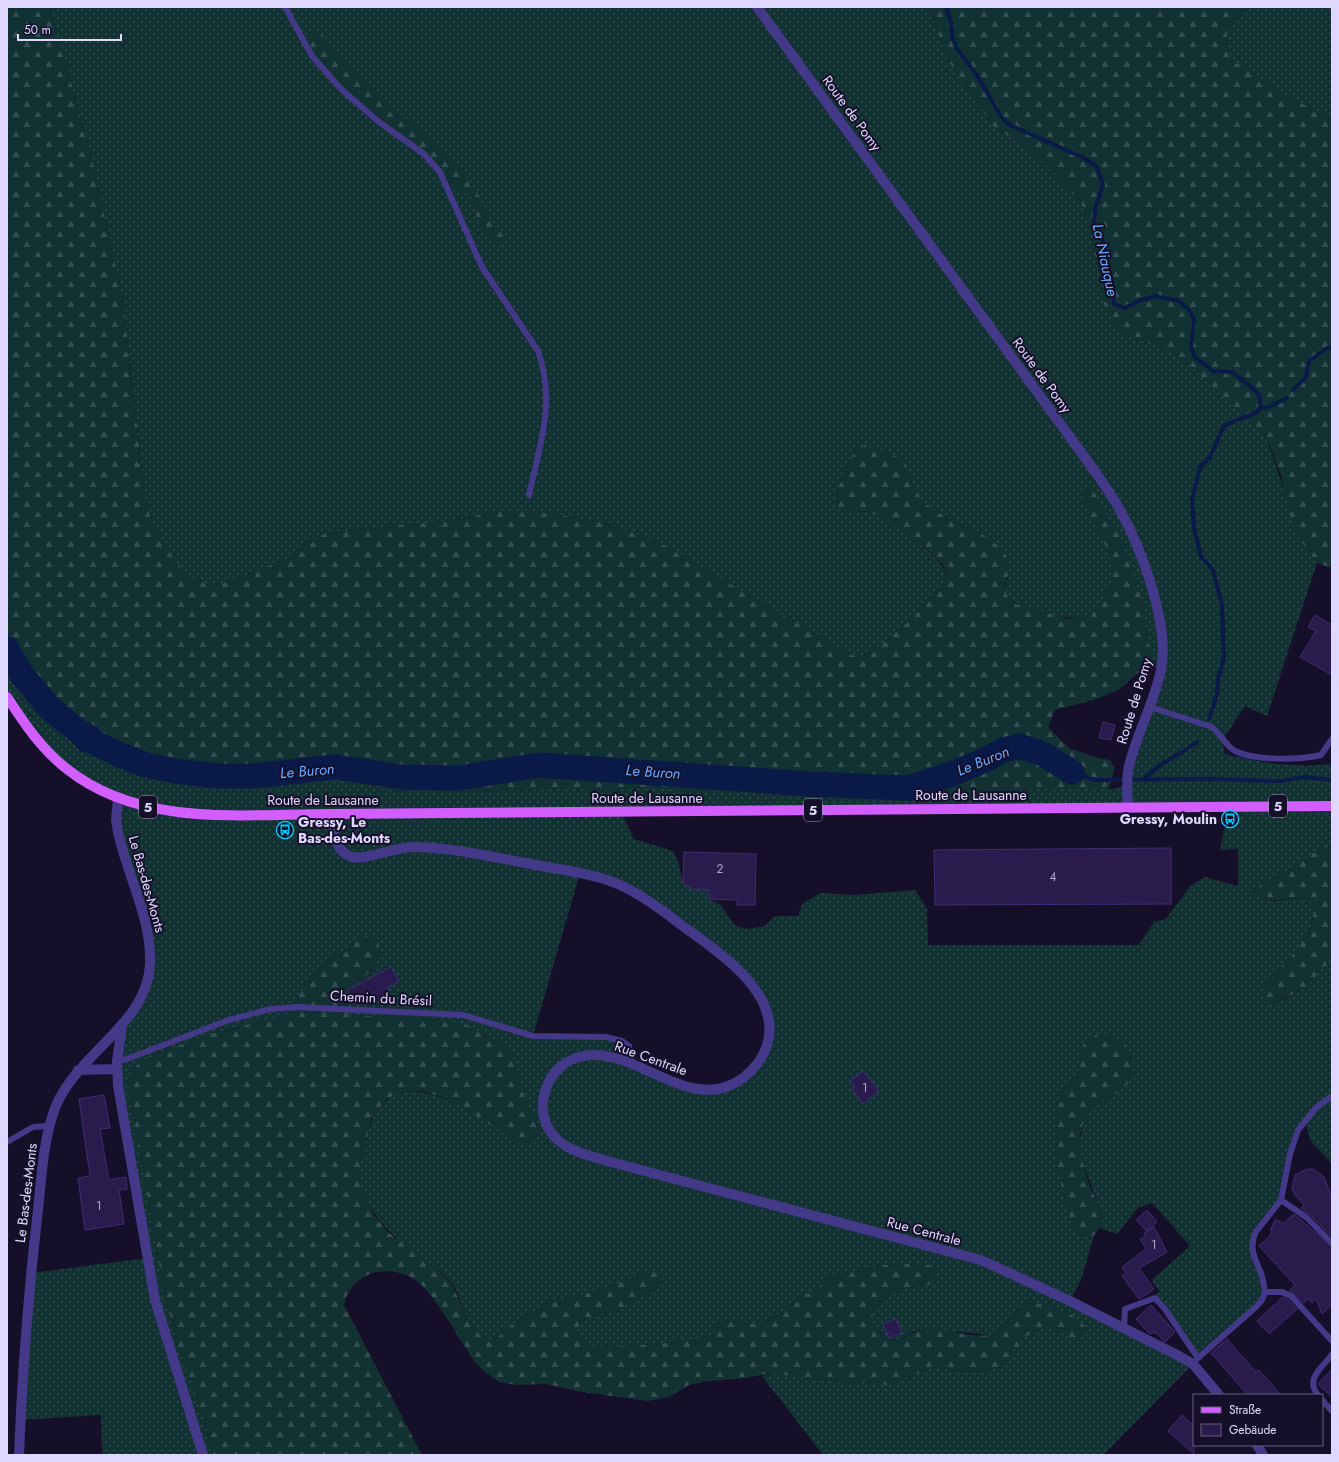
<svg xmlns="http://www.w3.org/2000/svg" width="1339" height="1462" font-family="Jost,sans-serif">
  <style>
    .grass { fill: url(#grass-dots); fill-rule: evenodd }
    .forest { fill: url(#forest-firs) }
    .water { fill: #091a48 }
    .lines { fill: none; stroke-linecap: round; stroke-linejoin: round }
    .stream { stroke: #091a48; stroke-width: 4 }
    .river { stroke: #091a48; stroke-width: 25 }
    .building { fill: #291b4b; stroke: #422c77 }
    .service { stroke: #443989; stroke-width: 6 }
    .tertiary { stroke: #443989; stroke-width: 10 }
    .primary { stroke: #d35eff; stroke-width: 10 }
    .labels { text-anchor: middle; stroke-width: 4; stroke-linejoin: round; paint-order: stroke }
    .number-label { font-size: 12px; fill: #b2a8d2 }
    .shield { fill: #160f29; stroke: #a39bbf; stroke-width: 1 }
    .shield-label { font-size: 13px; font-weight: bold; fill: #e0d7ff }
    .street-label { font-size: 14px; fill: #e0d7ff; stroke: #160f29 }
    .poi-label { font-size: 14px; font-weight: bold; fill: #e0d7ff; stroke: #160f29; text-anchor: end }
    .water-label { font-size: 15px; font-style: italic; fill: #65a9ff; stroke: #160f29 }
  </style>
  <defs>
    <pattern id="grass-dots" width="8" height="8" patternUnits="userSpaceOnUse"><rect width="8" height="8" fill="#123133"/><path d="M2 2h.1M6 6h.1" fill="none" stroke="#344e52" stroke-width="1.8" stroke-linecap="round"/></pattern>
    <pattern id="forest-firs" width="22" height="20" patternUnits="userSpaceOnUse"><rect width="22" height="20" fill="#123133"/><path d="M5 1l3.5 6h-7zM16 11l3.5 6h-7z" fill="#344e52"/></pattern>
  </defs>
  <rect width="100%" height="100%" fill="#160f29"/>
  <!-- grass -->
  <path class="grass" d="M50,7H929L947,59L993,126L1032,152L1053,172L1066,189L1080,200L1086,217L1098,267L1103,302L1127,336L1171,351L1190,365L1212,387L1265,434L1303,544L1317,563L1267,716L1245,706L1222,741L1225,754C1261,763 1295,768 1332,764V842L1312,854L1298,865L1259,886L1252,893L1271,901L1306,898L1313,903C1317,935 1289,963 1267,983L1282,1001L1304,988L1332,958V1164L1310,1140L1305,1122L1298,1130L1281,1200L1253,1240L1263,1282L1262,1300L1198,1358L1155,1298L1159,1291L1152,1280L1190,1246L1152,1203L1138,1208L1117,1234L1099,1228L1103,1216L1082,1161L1080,1140L1083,1124L1086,1117L1101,1102L1127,1085L1112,1038L1096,1035L1086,1040L1079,1066L1078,1076L1062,1093L1057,1110L1055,1163L1072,1225L1079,1234L1087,1237L1094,1236L1081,1280L1070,1301L1193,1364L1103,1455H823L762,1376L771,1373L829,1381L888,1385L933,1367L955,1371L981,1372L996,1367L1025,1337L1040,1329H1055L1069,1337L1019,1308L1001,1330L992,1335L925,1329L913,1332L900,1340L888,1339L878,1331L873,1322L872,1310C887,1288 908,1287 933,1284L920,1263L883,1265L831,1277L813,1293L791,1302L779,1314L765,1322L751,1324L731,1319L717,1324L711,1336L697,1340L632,1346L590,1347L579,1338L577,1328L585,1319L621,1308L659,1287L647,1271L617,1284L585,1294L549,1302L508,1327L495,1340C491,1339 487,1339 483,1337C469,1331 461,1296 452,1283C444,1273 432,1265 422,1258C399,1241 377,1223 365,1197C363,1192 358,1183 358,1177C358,1164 365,1149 367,1136C387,1048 474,1113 516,1142L541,1133L527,1104L512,1052L465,1025L437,1019L350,1015L346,1008L348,990L374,969L328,961L307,982L288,1017C241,1023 196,1040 151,1055L130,1095L164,1293L176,1339L204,1418L213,1455H102L101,1415L20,1420L31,1273L147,1258L118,1086L120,1041L137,1006L150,949L119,840L118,799L66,768L7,697V649C17,666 49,714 65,721C75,725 88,726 99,728L93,742L118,754L146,765L253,776L335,767L361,783L396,791L417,793L570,788L600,791L654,786L689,792L867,795L898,791L958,796L1042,788H1103L1111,781L1108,790L1127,785L1161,670L1148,664L1151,656L1141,597L1087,509C1098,529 1120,564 1111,587C1106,597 1095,608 1089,617C1069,621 991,611 1008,578L991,539L930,508L914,490L906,464L855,449L836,493L849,511C859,511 870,511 879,515C898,525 938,555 947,574C935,602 889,641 862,657L851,655L659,542L606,523L531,510H503L442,522L374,527L319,535L284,560L227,582L209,585L189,577L179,566L167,548L150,516L144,490L123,299L91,154ZM1229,807L1220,850L1238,849V886L1205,877L1190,886L1166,919L1154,922L1139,945H928L927,909L915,890L855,895L820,893L802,904L798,916H775L765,926L746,929L735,925L720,904L709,899V890L693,889L683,883L679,864L673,851L634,839L621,812ZM580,873L640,896L747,979L769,1024L754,1069L713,1089L672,1080L632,1064L629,1046L606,1037L533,1036Z
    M1250,7H1332V120L1285,94L1232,60L1226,47L1227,35L1232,26Z"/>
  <!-- forest -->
  <path class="forest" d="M7,7H50L91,154L123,299L144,490L150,516L167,548L179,565L189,577L209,585L227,582L284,560L319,535L374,527L442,522L503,510H531L606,523L659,542L851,655L862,657C889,641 935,602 947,574L943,565L926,548L879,515L864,511H849L837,506L836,493L855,449L865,445L892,454L906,464L914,490L930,508L991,539L1006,555L1010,568L1005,584L1007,595L1016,604L1068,619L1089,617L1110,588C1122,546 1078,516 1083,487L1093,490L1119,537L1134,575L1141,597L1151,656L1148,664L1120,689L1097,699L1055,710L1048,727L1069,748L1094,757L1110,760L1115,768L1111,781L1103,788H1042L958,796L898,791L867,795L689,792L654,786L600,791L570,788L417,793L396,791L361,783L335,767L253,776H220L181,772L146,765L118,754L93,742L99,728L72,715L65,721C42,700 23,676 7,649Z
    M929,7H1250L1232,26L1227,35L1226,47L1232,60L1285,94L1332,120V568L1317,563L1303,544L1292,523L1281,475L1265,434L1212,387L1190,365L1171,351L1127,336L1113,324L1103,302L1098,267L1086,217L1080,200L1066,189L1053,172L1032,152L993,126L947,59Z
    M318,31L378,93L408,120L448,152L480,197L488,216L506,236L496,244L480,227L471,196L447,187L432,162L341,89L304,42Z
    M1332,842V958L1304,988L1273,1005L1265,1002L1262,997V990C1281,962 1318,942 1313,903C1295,891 1270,909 1252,893L1259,886L1298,865L1312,854Z
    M364,936L371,937L379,943C380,972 368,972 348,990L346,1008L350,1015L437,1019L465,1024L503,1043L512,1052L527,1104L541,1133L528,1145L516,1142L469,1111L442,1097L421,1091L402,1092L386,1099L371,1119L358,1178L365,1197L374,1215L388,1232L436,1268L451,1283L473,1328L482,1337L495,1340L508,1327L549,1302L585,1294L616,1284L647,1271L656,1272L662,1278L659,1287L621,1308L585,1319L577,1328L579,1338L591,1347L632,1346L697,1340L711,1336L717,1324L731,1319L751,1324L765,1322L779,1314L791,1302L813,1292L830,1277L883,1265L920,1263L934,1266L938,1276L933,1284C908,1287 887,1288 872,1310C873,1322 876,1333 887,1338C900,1345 912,1331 925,1329C944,1327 974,1340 992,1334C1006,1330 1015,1310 1028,1301C1048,1306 1077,1311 1087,1330L1083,1338H1072L1055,1329H1040L1025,1337L1006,1360L996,1367L981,1372L955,1371L933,1367L888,1385L829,1381L770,1373L747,1378L708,1381L689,1385L669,1397L648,1401L582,1392L546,1384L516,1385L499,1382L485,1372L475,1362C460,1341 433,1290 414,1279C402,1271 382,1269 370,1274C355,1281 348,1289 344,1305L422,1455H213L204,1418L176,1339L164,1293L128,1083L131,1073L138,1064L151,1055L214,1033L235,1029L260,1020L288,1017L306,982L328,961Z
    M1096,1035C1104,1036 1114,1037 1122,1042C1135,1051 1138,1074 1126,1085C1107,1103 1079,1110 1080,1141C1081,1158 1085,1173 1091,1189C1094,1196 1103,1209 1103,1217C1102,1224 1098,1230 1094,1236L1087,1237L1079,1234L1072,1225L1055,1163L1057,1110L1062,1093L1078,1076L1081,1049L1086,1040Z"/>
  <!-- water -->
  <path class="water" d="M72,715L99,728L93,742L81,753L60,726Z"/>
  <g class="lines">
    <!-- stream -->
    <path class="stream" d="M946,7L951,22L952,36L956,47L978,77L1000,115L1008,124L1084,158L1097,167L1103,185L1096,206L1094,221L1096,230L1103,241L1113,288L1114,304L1124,308L1139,301L1155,296L1179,301L1189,310L1194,319L1191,347L1195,357L1213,371L1232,372L1254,389L1260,397V408L1256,413L1234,421L1224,426L1210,457L1200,467L1192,500L1194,528L1201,557L1213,570L1222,605L1224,658L1218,679L1217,694L1209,719
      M1293,390L1306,377L1309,361L1327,348L1332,347
      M1260,408L1269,407L1287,398
      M1072,772L1095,780L1207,779L1280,781L1304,777L1332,780
      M1143,780C1158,763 1179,756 1197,742"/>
    <!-- river -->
    <path class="river" d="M7,649L22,675L49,707L65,721L93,742L118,754L146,765L181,772L220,776H253L335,767L402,777L458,778L540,765L809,784L909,788L952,774L987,759L1004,750L1020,746L1043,754L1072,772"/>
  </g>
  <!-- building -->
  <path class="building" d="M1315,615L1332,625V675L1300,657L1316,631L1308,627Z
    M1103,722L1115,725L1111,740L1099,738Z
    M1171,848V904L935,905L934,850Z
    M684,852L756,854L755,905H737V900L709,899V890L693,889L683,883Z
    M391,967L399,981L387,988L389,993L367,1004L364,999L355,1004L348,990Z
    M863,1071L879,1091L863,1104L852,1089L855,1087L850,1081Z
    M104,1095L110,1128L100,1129L109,1180L126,1177L127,1189L119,1190L124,1224L85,1230L78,1178L90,1176L79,1099Z
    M1307,1169H1313L1324,1177L1332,1198V1237L1309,1214L1301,1208L1304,1205L1295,1195L1292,1188L1295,1175Z
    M1147,1210L1157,1222L1147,1231L1136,1220Z
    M1294,1214L1332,1247V1305L1322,1314L1316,1299L1312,1303L1308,1299L1303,1303L1290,1290L1295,1285L1259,1246L1271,1235V1229L1275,1220L1284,1223Z
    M1154,1227L1167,1252L1139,1268L1154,1289L1139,1299L1122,1276L1126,1273L1122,1267L1146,1249L1140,1239L1146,1236L1144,1233Z
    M1283,1297L1288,1300L1297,1309L1269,1334L1257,1321Z
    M1151,1305L1175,1332L1165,1342L1155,1332L1150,1334L1136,1319Z
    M896,1319L902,1333L889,1338L883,1324Z
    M1227,1339L1256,1372L1259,1370L1281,1395H1248L1211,1353Z
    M1332,1369V1397L1318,1384Z
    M1182,1415L1194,1426V1454L1168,1431Z"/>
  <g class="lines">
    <!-- service -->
    <path class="service" d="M285,7L312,56L341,89L379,122L424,154L440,172L482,267L538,351C556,402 540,444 529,495
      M1150,707L1212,727C1221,734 1225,745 1235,751C1255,761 1300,760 1321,755L1332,739
      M117,1061L127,1059L229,1020L270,1009L297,1007L463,1015L533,1036L606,1037L622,1041L629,1046L632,1064
      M7,1142L33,1127L49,1126
      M1281,1200L1306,1217L1332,1243
      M1265,1292C1264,1286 1263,1279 1261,1273C1255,1259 1249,1249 1255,1233L1281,1200L1290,1154L1298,1130L1316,1108L1332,1096
      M1124,1328L1125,1309L1155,1298L1165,1309L1198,1358L1196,1360
      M1198,1358L1256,1307L1262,1300L1265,1292H1282L1291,1296L1332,1341
      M1318,1395C1304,1378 1324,1367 1332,1354
      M1322,1400L1332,1411"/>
    <!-- tertiary -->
    <path class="tertiary" d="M757,7L1099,477C1106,488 1114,499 1120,510C1142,549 1170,626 1161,670C1154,703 1137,733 1129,766C1126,779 1127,794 1128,808
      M331,814C333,829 334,853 353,857C367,860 397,846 416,847C455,848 494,857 531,864C560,870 591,873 618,884C640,894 661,909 680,924C718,952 790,997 764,1053C757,1066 748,1076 735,1083C683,1111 633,1043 579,1057C547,1065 531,1109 553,1135C566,1151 588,1155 607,1161L981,1260L1070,1301L1179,1356L1193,1364L1219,1395
      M122,1025L117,1061L118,1086L155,1300L203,1455
      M78,1070L117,1069
      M1257,1445L1263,1455
      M19,1455C22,1376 28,1298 37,1219C41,1186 42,1150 52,1117C69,1056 148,1027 150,964C152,919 127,875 118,832L116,820L118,799"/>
    <!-- primary -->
    <path class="primary" d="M7,697C24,723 42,750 67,769C141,828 244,814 331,814L1332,806"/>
  </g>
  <!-- icons -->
  <defs>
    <g id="bus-ring" transform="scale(0.9)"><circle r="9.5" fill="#160f29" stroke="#03cdff" stroke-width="1.5"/><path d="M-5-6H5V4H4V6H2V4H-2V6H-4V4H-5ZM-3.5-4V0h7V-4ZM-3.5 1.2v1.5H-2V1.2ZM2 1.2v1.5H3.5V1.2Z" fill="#03cdff"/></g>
  </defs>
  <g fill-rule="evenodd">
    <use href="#bus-ring" x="1230" y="819"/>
    <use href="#bus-ring" x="285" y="830"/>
  </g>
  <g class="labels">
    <!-- number labels -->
    <g class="number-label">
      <text x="720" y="873">2</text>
      <text x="1053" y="881">4</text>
      <text x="865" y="1092">1</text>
      <text x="99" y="1210">1</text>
      <text x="1154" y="1249">1</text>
    </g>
    <!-- shield labels -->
    <g class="shield">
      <rect x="1269" y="795" width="18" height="22" rx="3"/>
      <rect x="139" y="796" width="18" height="22" rx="3"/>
      <rect x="804" y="799" width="18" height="22" rx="3"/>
    </g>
    <g class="shield-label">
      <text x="1278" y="811">5</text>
      <text x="148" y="812">5</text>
      <text x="813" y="815">5</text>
    </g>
    <!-- street labels -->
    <g class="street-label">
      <text transform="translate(852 113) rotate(54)" y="5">Route de Pomy</text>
      <text transform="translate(1042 375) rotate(54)" y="5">Route de Pomy</text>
      <text transform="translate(1134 701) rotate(-73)" y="5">Route de Pomy</text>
      <text x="971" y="800">Route de Lausanne</text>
      <text x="647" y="803">Route de Lausanne</text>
      <text x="323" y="805">Route de Lausanne</text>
      <text transform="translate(147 884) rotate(74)" y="5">Le Bas-des-Monts</text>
      <text transform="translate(381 998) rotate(3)" y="5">Chemin du Brésil</text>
      <text transform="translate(651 1058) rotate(20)" y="5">Rue Centrale</text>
      <text transform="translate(26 1193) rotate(-83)" y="5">Le Bas-des-Monts</text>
      <text transform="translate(924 1231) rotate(15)" y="5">Rue Centrale</text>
    </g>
    <!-- poi labels -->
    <g class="poi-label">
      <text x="1217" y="824">Gressy, Moulin</text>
      <text x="298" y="827" text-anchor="start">Gressy, Le<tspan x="298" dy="16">Bas-des-Monts</tspan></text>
    </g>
    <!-- water labels -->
    <g class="water-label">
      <text transform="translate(1105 260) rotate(78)" y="5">La Niauque</text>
      <text transform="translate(983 761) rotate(-22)" y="5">Le Buron</text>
      <text transform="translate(307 771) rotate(-5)" y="5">Le Buron</text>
      <text transform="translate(653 772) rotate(4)" y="5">Le Buron</text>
    </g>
  </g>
  <!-- border -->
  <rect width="1339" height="1462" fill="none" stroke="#e0d7ff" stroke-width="16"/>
  <!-- legend -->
  <rect x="1193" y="1394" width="130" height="52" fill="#160f29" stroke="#675f7f"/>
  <rect x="1201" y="1407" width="20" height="6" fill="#d35eff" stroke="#675f7f"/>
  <text x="1229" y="1414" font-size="12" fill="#e0d7ff">Straße</text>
  <rect x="1201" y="1424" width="20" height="12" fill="#291b4b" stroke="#675f7f"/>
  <text x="1229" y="1434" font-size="12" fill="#e0d7ff">Gebäude</text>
  <!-- scale -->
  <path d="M18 34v6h103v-6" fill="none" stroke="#e0d7ff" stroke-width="2"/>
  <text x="24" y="34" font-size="12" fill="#e0d7ff" stroke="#160f29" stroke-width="3" paint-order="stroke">50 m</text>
</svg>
